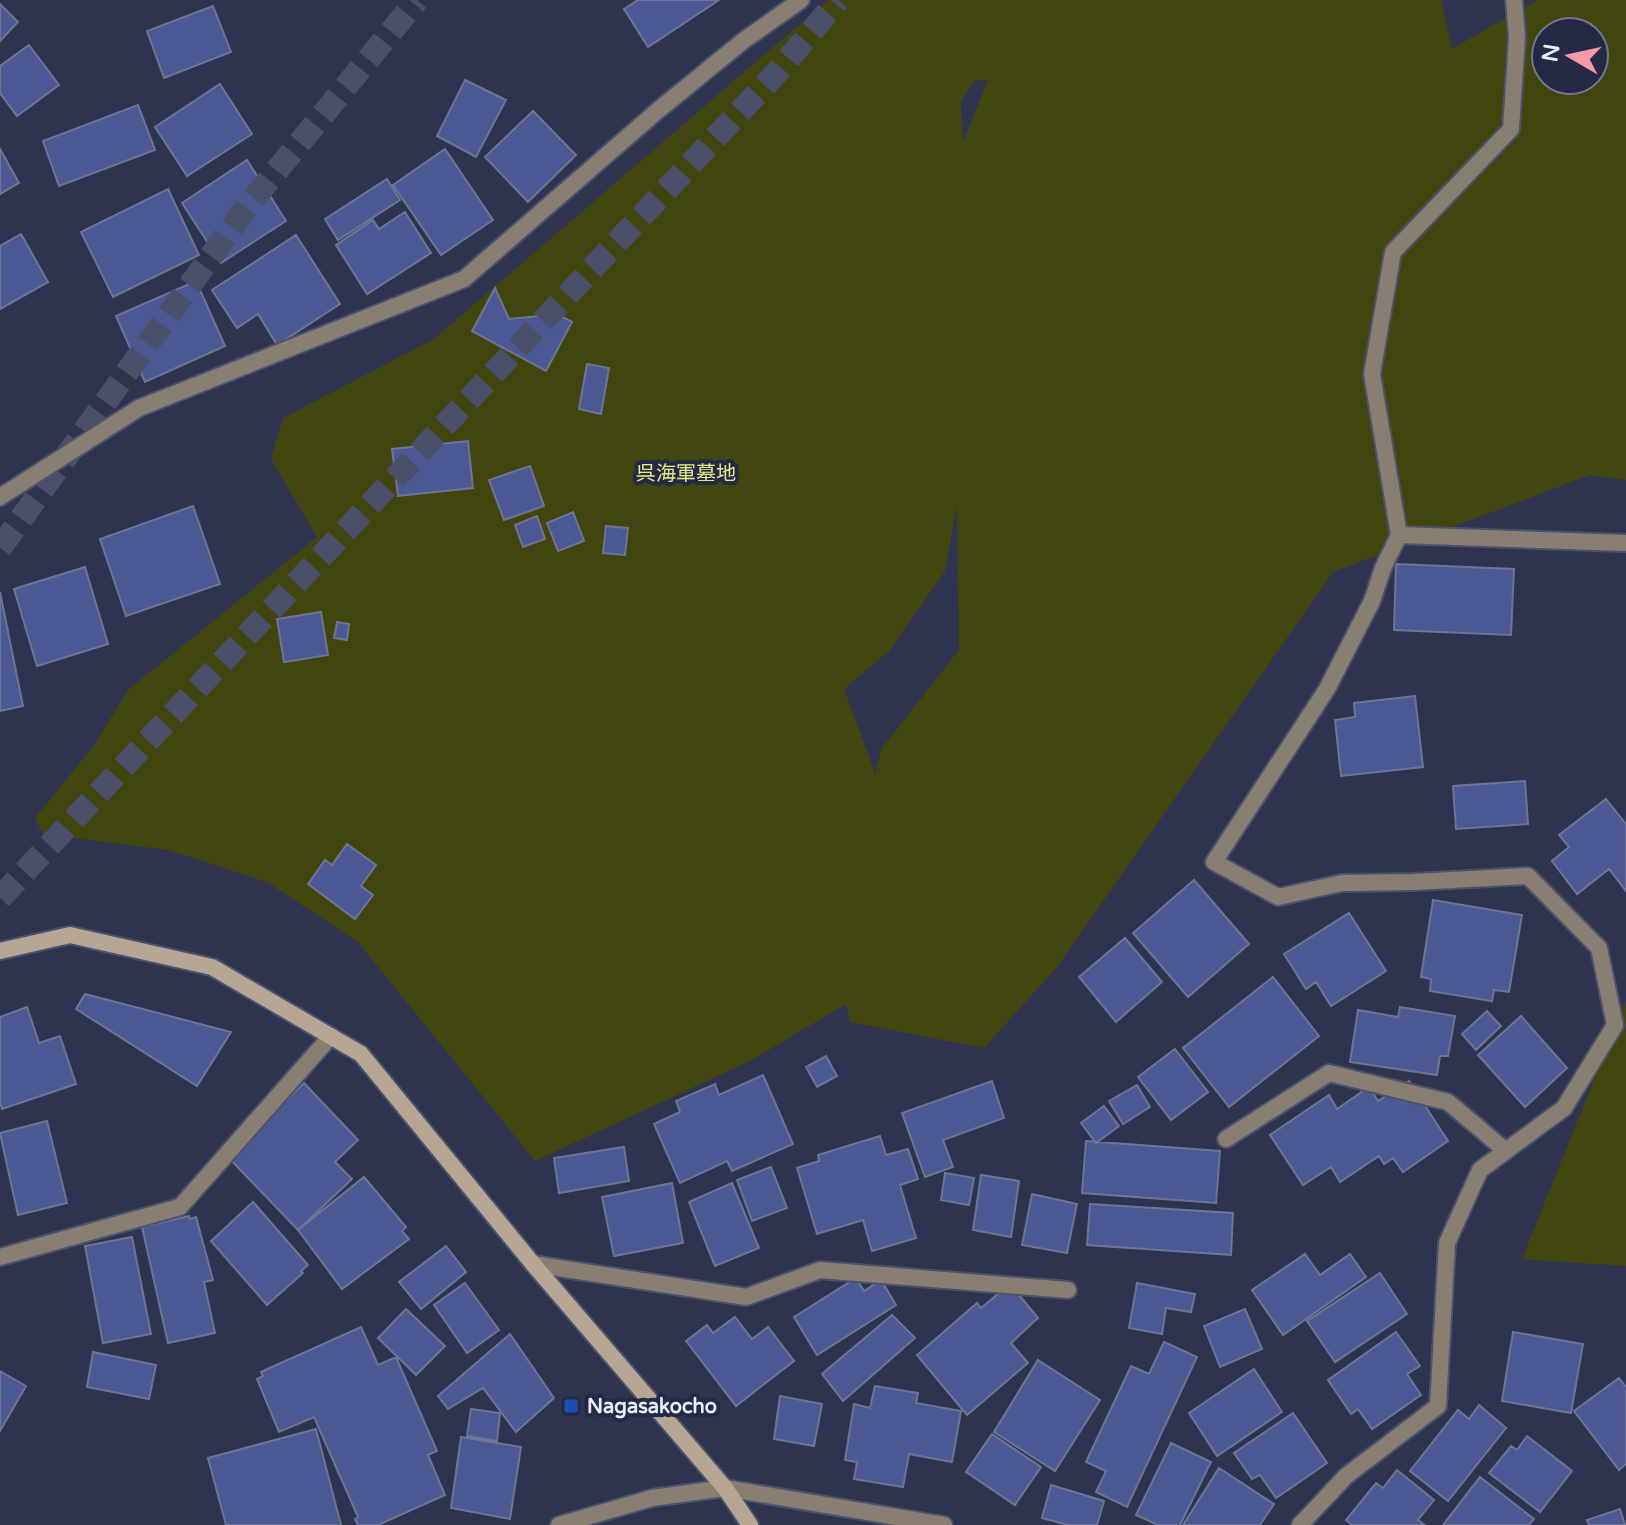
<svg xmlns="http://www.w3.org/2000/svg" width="1626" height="1525" font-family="'Varela Round','Noto Sans JP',sans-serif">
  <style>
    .green { fill: #43450f; fill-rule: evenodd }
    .building { fill: #4b5894; stroke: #6d7595; stroke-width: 2 }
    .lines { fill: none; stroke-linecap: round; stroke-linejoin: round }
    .highway-tunnel { stroke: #4a506a; stroke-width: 24; stroke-dasharray: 24 12; stroke-linecap: butt }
    .lane-casing { stroke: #4c526c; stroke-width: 20 }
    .street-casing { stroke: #4c526c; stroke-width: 20 }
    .secondary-casing { stroke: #4c526c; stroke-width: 20 }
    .lane { stroke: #897e72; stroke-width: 16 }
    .street { stroke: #897e72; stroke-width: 16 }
    .secondary { stroke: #b7a693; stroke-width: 16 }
    .transit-dot { fill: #1a4fb4; stroke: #242a45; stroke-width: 3 }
    .labels { text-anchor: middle; stroke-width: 8; stroke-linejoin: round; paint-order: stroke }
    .park-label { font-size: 20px; fill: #e5eb83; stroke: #242a45 }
    .poi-label { font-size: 20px; font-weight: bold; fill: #eaeefc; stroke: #242a45; text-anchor: start }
  </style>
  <rect width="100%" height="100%" fill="#2e3450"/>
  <!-- green -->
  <path class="green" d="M828,0H1441L1452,49L1537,0H1626V480L1590,475L1333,572L1057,967L984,1048L850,1022L846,1004L752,1060L535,1161L358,942L267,882L168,850L43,834L35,818L93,747L128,690L317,537L271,459L283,418L434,339ZM1546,32H1594V80H1546ZM988,80L963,142L961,102L974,81ZM957,504L959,650L882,748L875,773L844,689L889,651L945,571Z
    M1626,1000V1266L1522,1259Z"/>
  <!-- building -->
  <path class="building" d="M638,0H719L648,47L624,9Z
    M0,4L18,22L0,41Z
    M213,6L231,52L164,78L147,31Z
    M29,45L59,85L17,116L0,93V66Z
    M465,80L506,100L476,157L437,136Z
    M220,84L252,134L187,176L155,127Z
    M138,105L155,150L59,186L43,141Z
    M533,111L576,155L528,202L485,157Z
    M0,149L19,183L0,194Z
    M445,149L493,220L441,255L393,185Z
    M247,160L286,221L221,263L182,203Z
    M387,179L400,200L338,240L325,219Z
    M168,189L199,255L113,297L81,232Z
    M405,212L431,253L367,294L336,245L373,220L379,229Z
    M21,234L48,282L0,309V246Z
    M296,235L340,304L277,345L258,314L237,328L212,290Z
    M196,281L225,346L145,382L116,316Z
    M495,288L509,319L539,316L544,307L572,322L546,371L472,331Z
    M587,364L609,368L601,414L579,409Z
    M468,441L473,488L398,496L392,449Z
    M530,466L544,506L504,520L489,480Z
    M193,506L220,584L126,616L100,539Z
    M573,512L584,541L558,551L547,523Z
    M537,516L545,539L523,547L515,525Z
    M606,526L628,528L625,555L603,553Z
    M1396,564L1514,569L1511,635L1394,630Z
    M85,567L108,644L37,666L14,589Z
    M0,592L23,706L0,711Z
    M321,612L328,655L284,662L277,619Z
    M337,622L349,624L347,640L334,638Z
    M1415,696L1423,767L1341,776L1335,720L1355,717L1354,703Z
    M1525,781L1528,824L1456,829L1453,786Z
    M1606,799L1626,824V891L1609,869L1577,894L1552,861L1569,847L1559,835Z
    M347,844L376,865L361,886L373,895L355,919L308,884L325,860L332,865Z
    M1194,880L1249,944L1188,997L1133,933Z
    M1433,900L1522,915L1509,992L1494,990L1492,1001L1430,991L1431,979L1421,977Z
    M1349,913L1386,971L1331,1006L1316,982L1306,989L1284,954Z
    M1125,938L1162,982L1116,1022L1079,977Z
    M1273,977L1319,1036L1229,1107L1183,1048Z
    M85,994L231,1032L197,1086L76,1009Z
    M27,1007L39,1043L60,1036L76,1084L2,1109L0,1102V1017Z
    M1400,1007L1455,1016L1448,1056H1440L1437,1075L1350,1062L1358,1010L1398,1017Z
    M1487,1011L1501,1026L1476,1050L1462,1034Z
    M1521,1016L1567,1068L1525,1107L1478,1055Z
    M1175,1049L1208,1092L1171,1120L1138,1077Z
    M826,1056L837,1076L817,1087L806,1067Z
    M763,1075L793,1144L732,1171L727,1161L680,1183L654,1124L680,1112L676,1101L715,1084L719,1095Z
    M992,1081L1004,1118L943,1140L953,1167L925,1177L902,1113Z
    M1409,1081L1448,1141L1403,1172L1393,1158L1384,1164L1379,1156L1340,1182L1331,1167L1303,1185L1270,1135L1329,1095L1337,1109L1369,1087L1378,1101Z
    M304,1083L358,1140L335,1162L352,1179L298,1230L228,1157Z
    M1137,1085L1150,1107L1123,1124L1109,1101Z
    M1104,1106L1119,1126L1096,1143L1081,1123Z
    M47,1121L67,1203L18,1215L0,1133Z
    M880,1136L886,1155L908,1149L918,1179L900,1185L916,1238L872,1251L863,1220L817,1234L797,1168L819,1161L818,1155Z
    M1086,1141L1220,1151L1216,1203L1082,1193Z
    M624,1147L629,1181L559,1193L554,1158Z
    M771,1167L787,1208L752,1221L737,1180Z
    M945,1173L974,1178L969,1205L941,1200Z
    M981,1175L1019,1181L1011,1237L973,1230Z
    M364,1177L406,1227L402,1231L409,1239L342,1289L298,1230Z
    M672,1183L683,1243L614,1256L602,1197Z
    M732,1183L759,1248L715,1266L689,1202Z
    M1032,1194L1077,1204L1067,1253L1022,1245Z
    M253,1202L308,1265L301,1271L303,1273L267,1305L211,1241Z
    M1090,1204L1233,1213L1231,1255L1087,1245Z
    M189,1216L190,1219L196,1217L213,1280L204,1282L215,1333L168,1343L142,1227Z
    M132,1237L151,1334L103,1343L85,1246Z
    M446,1246L466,1272L421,1309L399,1282Z
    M1305,1254L1320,1275L1350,1254L1366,1277L1283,1335L1252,1290Z
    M1380,1273L1407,1314L1335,1362L1307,1321Z
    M856,1278L864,1291L881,1280L896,1305L817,1355L794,1317Z
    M465,1283L499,1330L467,1353L434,1305Z
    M1137,1283L1195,1294L1191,1312L1166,1308L1162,1334L1129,1328Z
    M1010,1284L1038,1318L1011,1343L1028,1363L967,1415L917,1355L977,1303L981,1308Z
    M406,1309L445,1346L416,1375L378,1338Z
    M1245,1309L1262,1349L1220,1367L1204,1326Z
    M892,1315L915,1338L843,1401L822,1374Z
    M735,1317L752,1339L768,1327L794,1361L736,1406L686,1341L707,1325L713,1333Z
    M361,1327L378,1365L396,1357L437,1451L428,1455L445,1495L378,1525H358L355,1519L358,1517L314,1417L279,1432L257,1379L263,1376L261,1372L263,1371Z
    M1396,1332L1420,1366L1407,1374L1421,1395L1372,1429L1358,1409L1351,1414L1328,1380Z
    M1513,1332L1583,1344L1571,1413L1502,1401Z
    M510,1334L554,1398L516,1432L483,1388L448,1409L438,1396Z
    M1164,1342L1197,1357L1127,1507L1096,1492L1106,1471L1086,1462L1131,1366L1149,1374Z
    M93,1352L156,1365L149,1399L87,1387Z
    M1038,1360L1100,1400L1055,1471L994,1432Z
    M1254,1369L1282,1412L1217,1456L1189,1413Z
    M0,1371L26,1386L0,1431Z
    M1619,1378L1626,1387V1464L1619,1470L1574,1411Z
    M875,1386L918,1393L916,1403L961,1411L952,1462L909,1454L903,1487L854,1479L857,1462L845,1460L854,1404L870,1408Z
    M780,1396L822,1404L814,1446L774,1439Z
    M1479,1405L1506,1428L1448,1501L1410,1471L1458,1410L1469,1419Z
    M471,1409L500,1413L497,1441L467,1436Z
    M1293,1413L1327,1463L1276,1498L1260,1475L1252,1479L1234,1453Z
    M316,1429L341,1525H226L208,1458Z
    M992,1434L1041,1467L1015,1505L966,1472Z
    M1527,1436L1572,1471L1540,1512L1489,1473L1511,1446L1517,1450Z
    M461,1437L521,1447L510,1519L451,1508Z
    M1171,1443L1211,1462L1180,1525H1158L1136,1515Z
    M1219,1468L1274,1504L1260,1525H1183Z
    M1397,1470L1434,1500L1418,1520L1425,1525H1352L1346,1520L1376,1483L1383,1488Z
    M1480,1477L1534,1519L1529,1525H1443Z
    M1051,1485L1104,1501L1097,1525H1068L1042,1518Z
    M1620,1509L1625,1525H1589L1587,1520Z"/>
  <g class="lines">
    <!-- highway-tunnel -->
    <path class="highway-tunnel" d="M0,548L246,208L417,0
      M0,898L780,69L838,0"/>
    <!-- lane casing -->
    <g class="lane-casing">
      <path id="lane" d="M1226,1139L1329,1073L1448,1102L1506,1151"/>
    </g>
    <!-- street casing -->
    <g class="street-casing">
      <path id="street" d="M0,497L139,408L464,279L656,112L743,41L801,0
        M1399,535L1626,543
        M0,1257L180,1207L331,1036
        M533,1264L746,1297L820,1270L1068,1290
        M559,1525L652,1498L725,1488L944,1525
        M1300,1525L1346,1476L1438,1406L1447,1243L1480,1170L1564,1108L1615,1025L1599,948L1528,876L1414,882L1342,883L1278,897L1214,862L1327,689L1372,601L1383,568L1399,535L1372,374L1393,252L1511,129L1517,37L1514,0"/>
    </g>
    <!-- secondary casing -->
    <g class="secondary-casing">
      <path id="secondary" d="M0,951L70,935L212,967L361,1054L533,1264L725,1488L750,1525"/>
    </g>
    <!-- lane -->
    <use href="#lane" class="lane"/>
    <!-- street -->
    <use href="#street" class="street"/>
    <!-- secondary -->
    <use href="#secondary" class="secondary"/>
  </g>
  <!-- markers -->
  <rect class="transit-dot" x="563" y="1398" width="16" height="16" rx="4"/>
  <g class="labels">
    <!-- park labels -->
    <g class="park-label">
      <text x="686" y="480">呉海軍墓地</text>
    </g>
    <!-- poi labels -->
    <g class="poi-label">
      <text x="587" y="1413">Nagasakocho</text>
    </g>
  </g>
  <!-- north arrow -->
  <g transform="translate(1570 56) rotate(279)"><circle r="38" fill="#242a45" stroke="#73788e" stroke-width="2"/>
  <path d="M0-6L14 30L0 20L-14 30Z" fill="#f49aa6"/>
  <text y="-12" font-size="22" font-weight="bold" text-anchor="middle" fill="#eaeefc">N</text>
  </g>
</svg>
